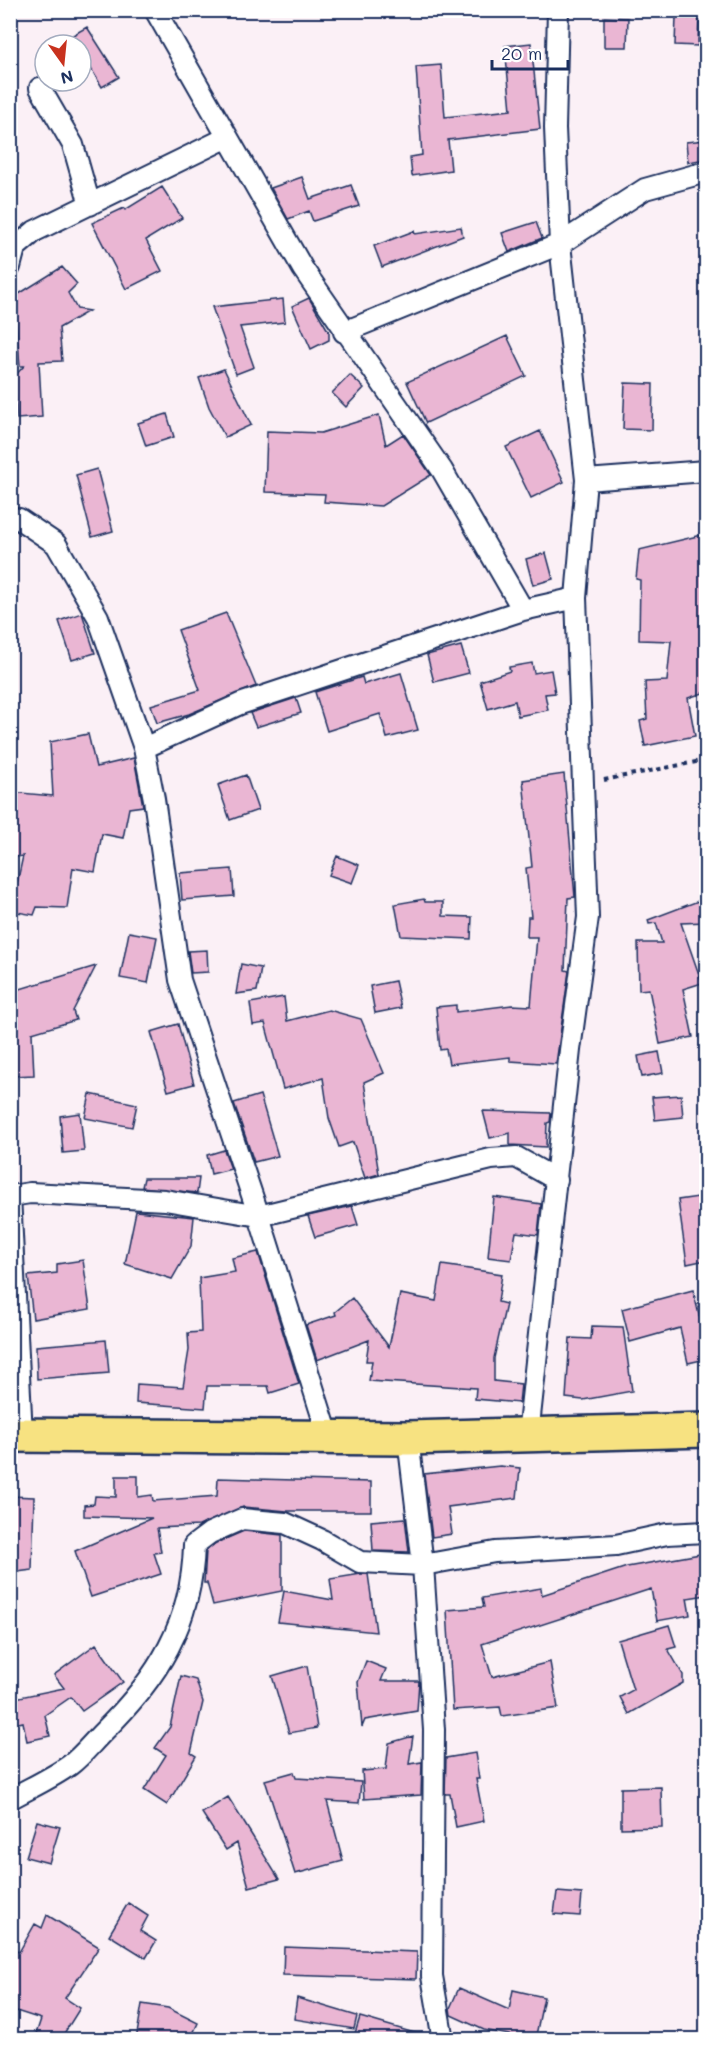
<svg xmlns="http://www.w3.org/2000/svg" width="717" height="2050" font-family="Mali,sans-serif">
  <style>
    .building { fill: #eab6d3; stroke: #1b2f5e; stroke-width: 1.5 }
    .lines { fill: none; stroke-linecap: round; stroke-linejoin: round }
    .minor-casing { stroke: #1b2f5e; stroke-width: 24 }
    .trunk-casing { stroke: #1b2f5e; stroke-width: 38 }
    .path { stroke: #1b2f5e; stroke-width: 4; stroke-dasharray: 4.5 4.5; stroke-linecap: butt }
    .minor { stroke: #fff; stroke-width: 20 }
    .trunk { stroke: #f7e281; stroke-width: 33 }
  </style>
  <rect width="100%" height="100%" fill="#fbf0f6"/>
  <filter id="ink" filterUnits="userSpaceOnUse"><feTurbulence type="fractalNoise" baseFrequency=".0167" numOctaves="2"/><feDisplacementMap in="SourceGraphic" scale="12" xChannelSelector="R" yChannelSelector="G"/><feConvolveMatrix kernelMatrix="1 2 1 2 8 2 1 2 1" color-interpolation-filters="sRGB"/></filter>
  <g filter="url(#ink)">
    <!-- building -->
    <path class="building" d="M604,17L628,18L627,47H604Z
      M676,17H699L698,46L675,45Z
      M87,27L119,77L102,87L81,52V45H76L71,36Z
      M531,43L540,129L448,140L451,170L412,176L410,157L422,155L416,67L441,65L445,117L511,110L505,46Z
      M706,140V159L688,162L686,142Z
      M302,177L310,199L351,185L359,206L313,221L309,211L288,219L271,188Z
      M162,187L182,218L146,240L162,271L126,289L92,223L124,208L125,210Z
      M536,222L542,238L509,252L502,233Z
      M461,227L463,236L382,267L374,246L414,231L415,234Z
      M62,267L77,284L68,293L77,309L89,311L59,328L62,361L39,362L42,417L17,419L15,388L11,380L24,366H20L14,297Z
      M309,298L329,332V340L311,349L292,306Z
      M283,299L285,322L240,327L254,367L236,374L212,307Z
      M507,336L526,376L426,423L407,382Z
      M224,369L251,425L225,437L209,407L199,378Z
      M350,375L364,388L346,407L332,393Z
      M625,383L653,384L652,430L623,429Z
      M167,414L174,437L146,446L138,423Z
      M379,415L386,445L403,434L431,475L381,506L324,502L325,494L265,492L267,431L321,433Z
      M540,431L564,482L531,498L506,447Z
      M97,469L113,531L92,537L76,475Z
      M706,534V692L688,698L695,736L645,746L640,721L647,719L645,682L667,681L671,641L639,640L640,580L636,579L639,550Z
      M546,553L553,579L533,585L526,559Z
      M82,613L95,653L72,660L59,621Z
      M226,613L256,686L189,714L157,723L151,705L200,690L178,630Z
      M461,646L469,673L434,682L427,655Z
      M532,663L534,673L551,670L555,693L545,694L548,710L518,716L515,701L488,709L480,681L510,671L509,667Z
      M401,673L418,730L387,738L380,714L327,731L315,692L362,677L364,684Z
      M296,698L301,713L256,727L250,713Z
      M88,734L96,767L134,758L143,806L129,808L123,838L102,834L95,872L73,868L67,908L37,907L34,915L11,911L23,856L10,858V792L53,796L50,742Z
      M564,774L575,897L568,898L565,970L569,971L556,1064L510,1061V1057L449,1064L446,1049L440,1050L436,1007L456,1005V1012L512,1005L531,1006L537,937H527L528,917H531L526,868L532,867L523,780Z
      M246,775L258,810L230,820L218,785Z
      M337,856L359,865L352,883L329,875Z
      M232,869L234,896L182,900L180,873Z
      M706,898V922L681,923L702,983L683,989L693,1037L660,1044L649,989L639,990L638,943H662L656,923L649,924L648,920Z
      M424,899L425,902H443V916L472,917L471,939L401,936L395,904Z
      M129,932L157,937L148,983L120,978Z
      M207,950L208,972L191,973L188,951Z
      M241,964L261,968L257,991L236,994Z
      M96,966L73,1011L76,1020L32,1033L34,1075L13,1076L10,992Z
      M395,981L401,1008L375,1013L370,986Z
      M284,997L287,1021L329,1010L361,1019L384,1073L364,1082L379,1174L365,1178L353,1142L339,1147L329,1118L323,1078L283,1089L265,1023L253,1025L250,1003Z
      M178,1024L194,1084L168,1091L151,1032Z
      M659,1052L663,1073L642,1077L638,1056Z
      M90,1094L137,1104L132,1127L85,1118Z
      M260,1095L278,1156L254,1162L234,1103Z
      M681,1095L683,1117L655,1120L652,1097Z
      M483,1111L551,1113L550,1122L547,1123L546,1147L510,1145V1133L490,1138Z
      M80,1113L84,1151L63,1153L60,1116Z
      M224,1150L231,1169L211,1174L207,1155Z
      M144,1178H199L197,1193L142,1187Z
      M494,1197L541,1204L538,1235L516,1232L511,1260L488,1257Z
      M698,1197L706,1260L687,1264L678,1200Z
      M352,1206L358,1225L315,1237L308,1216Z
      M136,1211L194,1217L191,1246L172,1279L125,1264Z
      M258,1252L299,1384L270,1393L268,1386H207L205,1408L136,1403L137,1384L183,1387L189,1350L188,1333L201,1332L199,1278L235,1272L232,1258Z
      M83,1260L90,1309L33,1319L28,1276L57,1273V1264Z
      M442,1265L502,1274L498,1302L506,1304L494,1358V1381L521,1384L519,1403L475,1399L476,1388L369,1381L372,1361H366L369,1340L317,1360L306,1325L336,1315L335,1312L352,1298L389,1347L400,1294L436,1301Z
      M693,1290L706,1344V1359L688,1363L680,1328L630,1342L622,1309Z
      M592,1326L623,1327L632,1391L583,1400L566,1398L570,1338L591,1339Z
      M106,1340L109,1373L37,1379L36,1346Z
      M500,1466L520,1468L517,1498L448,1507L452,1534L432,1537L424,1474Z
      M116,1476H138V1497L152,1495L153,1501L217,1496L218,1478L371,1482V1511H287L243,1507L199,1526L157,1528L161,1552L154,1553L161,1574L91,1597L75,1551L152,1518L84,1516V1505L94,1504L95,1496L116,1497Z
      M10,1496L34,1497L32,1570L10,1573Z
      M405,1518L409,1552L373,1551L371,1521Z
      M244,1531L282,1535V1591L213,1605L207,1583H204L206,1551L216,1543Z
      M706,1553V1595L687,1598L690,1615L657,1621L651,1589L482,1644L492,1677L550,1662L558,1708L502,1716L500,1707L453,1710L447,1610L484,1607L482,1598L541,1588L542,1595L627,1567Z
      M361,1574H368L376,1632L278,1622L284,1591L333,1600L330,1579Z
      M669,1625L676,1647L668,1649L683,1675V1683L629,1714L620,1697L633,1690L618,1640Z
      M96,1644L123,1682L82,1711L71,1697L45,1715L50,1736L27,1741L23,1722L10,1725V1699L64,1688L54,1675Z
      M366,1661L386,1669L381,1681H419L417,1711L365,1720L362,1727L358,1682Z
      M307,1666L317,1728L289,1733L272,1676Z
      M181,1676L196,1680L203,1702L191,1753L196,1756L167,1805L144,1790L166,1755L155,1748L170,1727Z
      M413,1736L409,1764L422,1762L421,1795L364,1799L362,1771L386,1769L389,1743Z
      M475,1753L479,1779H476L484,1821L456,1827L450,1794H445L446,1758Z
      M294,1772L296,1778L361,1782L359,1803L327,1801L343,1861L295,1874L265,1780Z
      M661,1787L662,1827L621,1828V1788Z
      M228,1797L243,1821L279,1879L249,1887L237,1843L226,1850L202,1813Z
      M37,1821L60,1827L49,1863L26,1857Z
      M557,1892L582,1894L580,1916L554,1914Z
      M128,1903L148,1916L140,1931L156,1941L146,1958L109,1935Z
      M47,1915L99,1947L65,1998L80,2008L60,2040H34L41,2019L10,2009V1948L19,1952L35,1924L42,1928Z
      M284,1947L417,1952L416,1979L283,1975Z
      M459,1988L509,2010L513,1990L544,1997L535,2040L484,2030L451,2015L450,2008Z
      M297,1998L357,2016L354,2029L294,2019Z
      M142,2004L168,2008L198,2023L190,2040H136Z
      M360,2017L418,2034L417,2040H353Z"/>
    <g class="lines">
      <!-- minor casing -->
      <g class="minor-casing">
        <path id="minor" d="M155,10L303,269L442,470L523,610
          M40,88L73,145L90,205
          M10,267L15,248L35,231L226,138
          M344,332L560,244L645,189L706,172
          M586,480L706,471
          M10,518L19,519L56,544L98,617L144,748L154,799L180,980L259,1216L328,1435
          M144,748L240,704L523,610L576,598
          M10,1195L22,1435
          M11,1196L30,1193L165,1200L259,1216L491,1159L516,1157L557,1180
          M528,1435L570,1050L588,917L576,598L586,480L560,244L555,128L558,10
          M408,1438L423,1565L434,1730L432,1976L443,2040
          M10,1799C30,1788 52,1778 70,1765C82,1756 92,1743 103,1732C158,1678 192,1624 194,1545L210,1533L242,1519L285,1523L322,1540L360,1562L423,1565L495,1552L616,1545L667,1534L706,1532"/>
      </g>
      <!-- trunk casing -->
      <g class="trunk-casing">
        <path id="trunk" d="M10,1435L408,1438L706,1430"/>
      </g>
      <!-- path -->
      <path class="path" d="M604,780L706,760"/>
      <!-- minor -->
      <use href="#minor" class="minor"/>
      <!-- trunk -->
      <use href="#trunk" class="trunk"/>
    </g>
  </g>
  <!-- margin -->
  <rect width="717" height="2050" fill="none" stroke="#fff" stroke-width="36"/>
  <rect x="18" y="18" width="681" height="2014" fill="none" stroke="#1b2f5e" stroke-width="2" filter="url(#ink)"/>
  <!-- north arrow -->
  <g transform="translate(63 63) rotate(165)"><circle r="28" fill="#ffffff" stroke="#a4acbf" stroke-width="1.5"/>
  <path d="M0-4.5L10 22L0 15L-10 22Z" fill="#c8321e"/>
  <text y="-9" font-size="16" font-weight="bold" text-anchor="middle" fill="#1b2f5e">N</text>
  </g>
  <!-- scale -->
  <path d="M492 60v9h76v-9" fill="none" stroke="#1b2f5e" stroke-width="3"/>
  <text x="501" y="60" font-size="18" fill="#1b2f5e" stroke="#ffffff" stroke-width="4.5" paint-order="stroke">20 m</text>
</svg>
